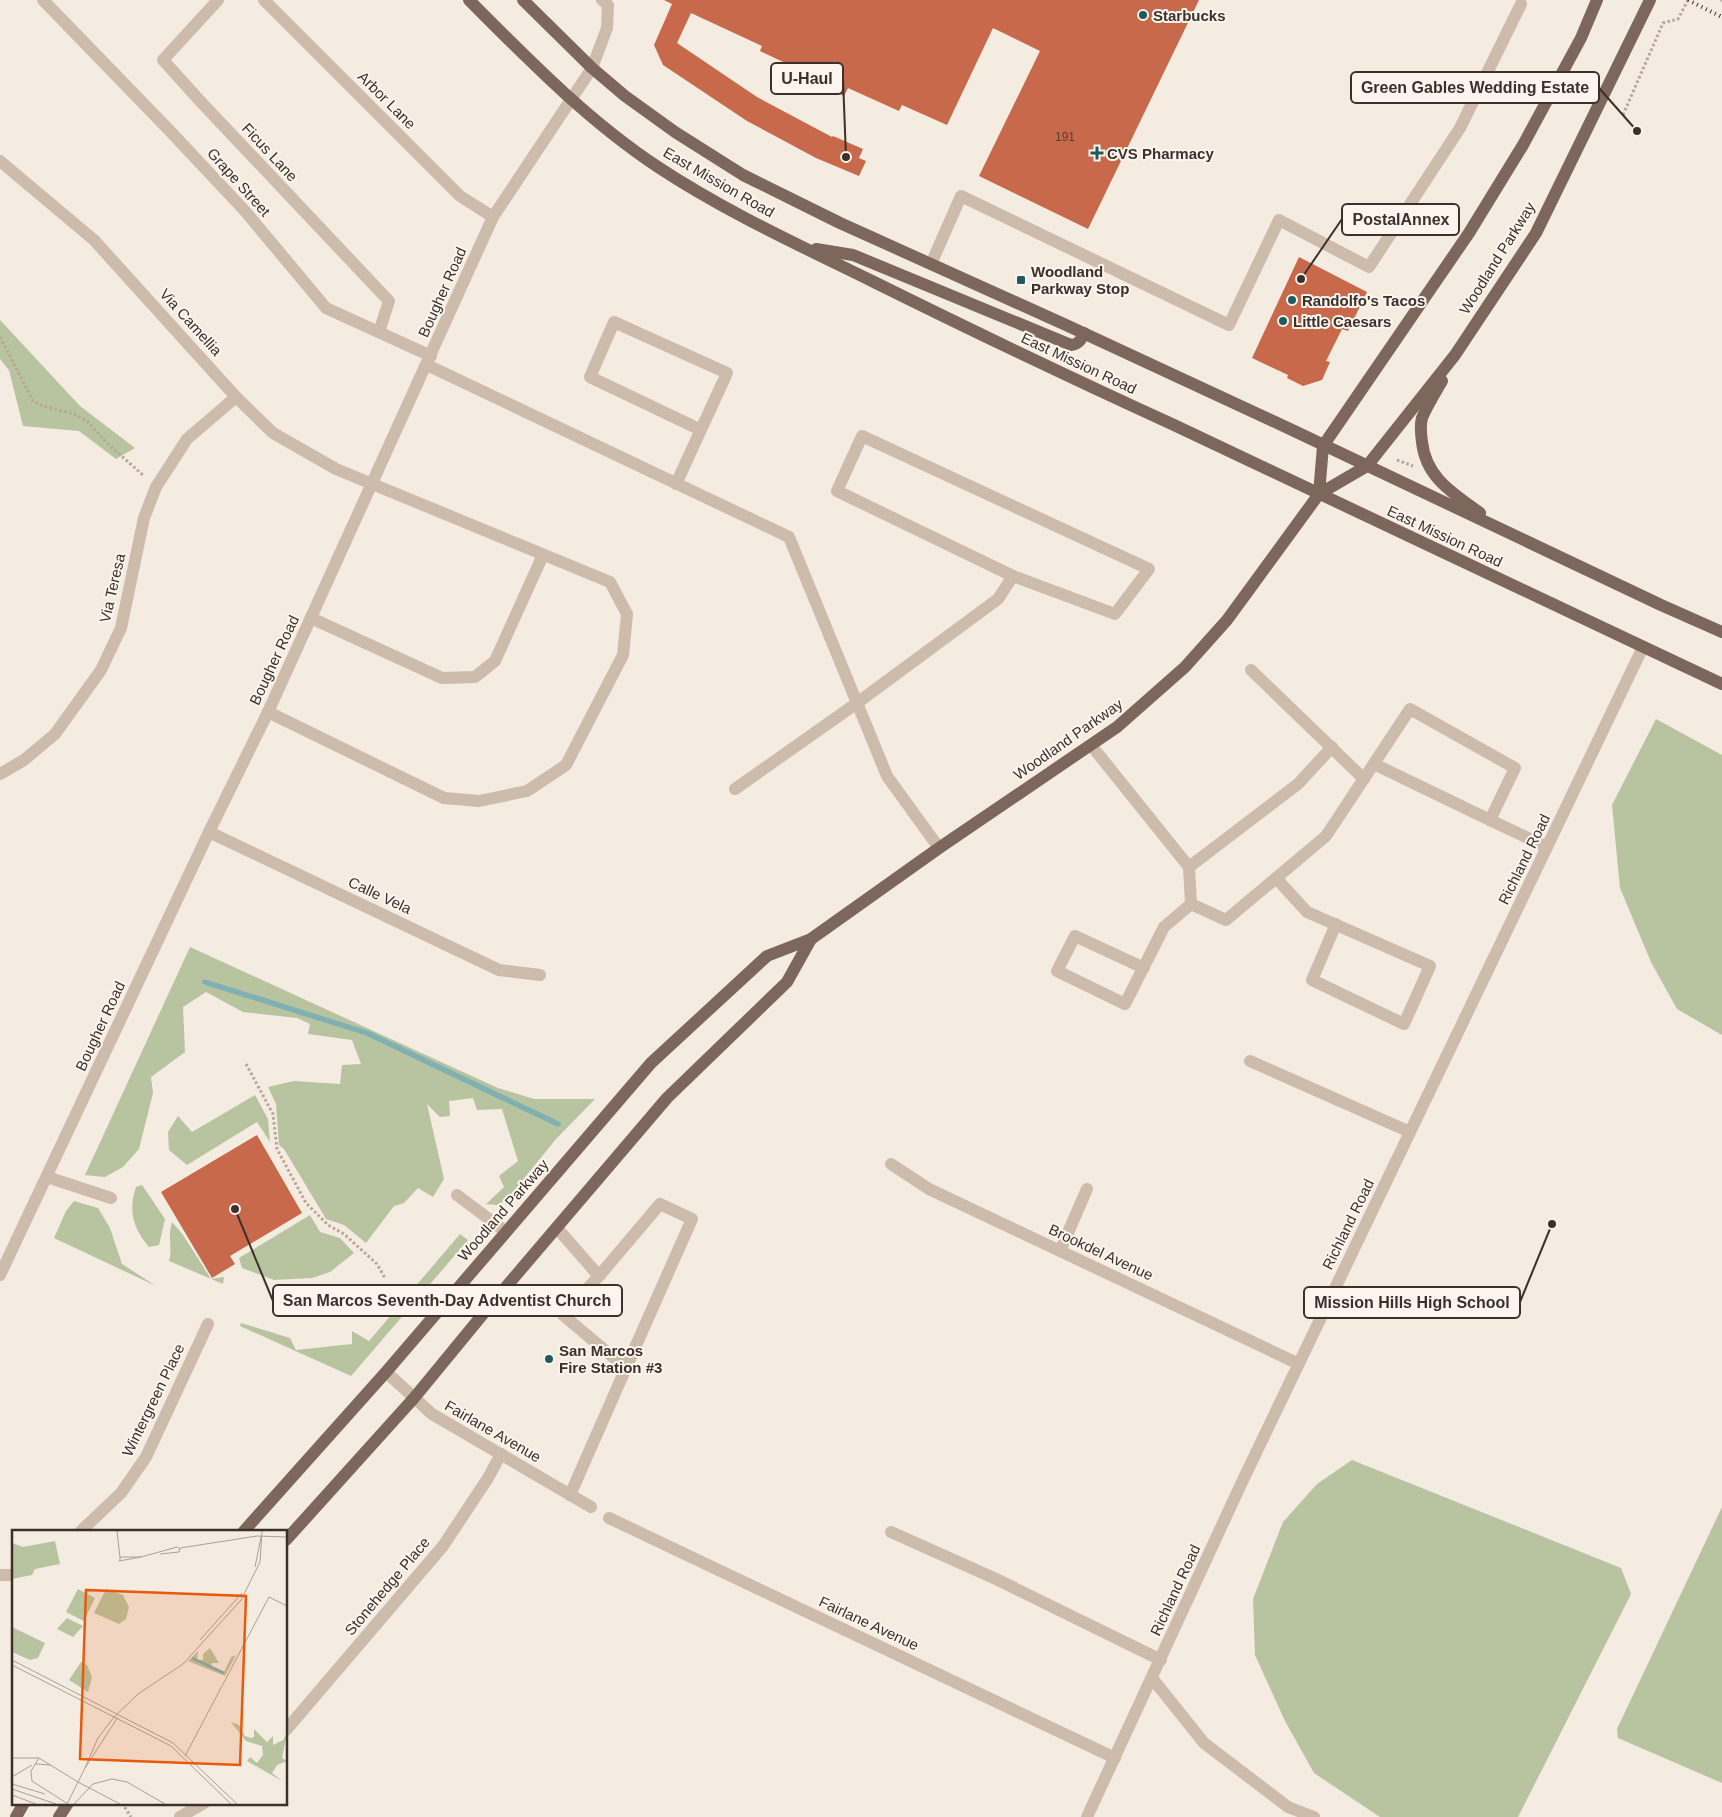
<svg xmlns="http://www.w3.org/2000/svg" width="1722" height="1817" viewBox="0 0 1722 1817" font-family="Helvetica,sans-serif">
<rect width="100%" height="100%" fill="#f4ebe1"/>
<!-- green -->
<g fill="#b8c4a0">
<polygon points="0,320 80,406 135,448 116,459 79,431 23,426 9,370 0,359"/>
<polygon points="1656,719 1722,755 1722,1035 1677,1009 1651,962 1620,888 1612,805"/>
<polygon points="190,947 498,1088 534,1099 595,1099 556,1139 509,1197 498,1205 486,1204 504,1187 499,1176 518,1161 502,1109 477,1110 473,1098 449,1101 450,1116 440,1117 427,1104 444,1179 433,1197 418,1188 404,1203 394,1206 366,1243 344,1225 326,1219 284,1149 279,1145 276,1104 268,1087 294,1081 340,1084 342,1065 361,1064 352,1040 308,1034 310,1024 297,1018 243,1012 206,992 183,1007 185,1052 151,1077 153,1093 139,1149 123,1167 105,1177 85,1175"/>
<polygon points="255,1095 268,1119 270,1142 257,1122 187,1165 169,1150 168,1132 178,1116 192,1132"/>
<path d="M 142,1185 L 165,1219 L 159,1245 L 149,1247 C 133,1228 128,1211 136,1187 Z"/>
<polygon points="74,1201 98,1208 110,1228 122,1264 156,1286 54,1238 66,1211"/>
<polygon points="310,1215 320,1232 340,1238 354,1253 330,1272 312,1278 274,1280 242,1268 239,1258"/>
<path d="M 172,1222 L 183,1235 L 211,1279 L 224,1277 L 223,1284 L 169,1261 C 173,1247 167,1238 172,1222 Z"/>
<polygon points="460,1234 468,1240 351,1376 240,1326 241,1323 290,1338 296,1350 352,1344 352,1331 369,1341"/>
<polygon points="1352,1460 1621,1568 1631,1594 1518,1817 1380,1817 1314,1773 1285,1721 1255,1655 1253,1599 1283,1522 1317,1484"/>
<polygon points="1722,1507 1722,1783 1618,1738 1617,1729"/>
</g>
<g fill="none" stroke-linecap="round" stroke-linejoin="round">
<!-- stream -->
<polyline stroke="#7fb0b2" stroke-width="5.5" points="205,982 367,1033 558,1124"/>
</g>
<!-- building -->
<g fill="#c8694b">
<polygon points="664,0 1199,0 1088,229 979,176 1040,51 993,28 947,125 902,105 899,111 848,88 844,96 810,81 813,76 760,51 762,46 691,13 677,43 757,97 832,137 833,136 863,149 859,158 866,161 859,176 816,158 747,121 663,65 654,45 672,4"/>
<polygon points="1299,257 1367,292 1348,331 1342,329 1326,361 1330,362 1322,380 1303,386 1287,378 1288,375 1252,358"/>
<polygon points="257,1135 302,1213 230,1256 235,1264 212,1278 161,1192"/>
</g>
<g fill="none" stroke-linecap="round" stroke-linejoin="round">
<!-- path -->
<g stroke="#b9a596" stroke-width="3" stroke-dasharray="2.5 2.5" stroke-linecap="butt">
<polyline points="1721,0 1722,1"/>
<polyline points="1623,115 1663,23 1678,19 1688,0"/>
<polyline points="0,337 33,401 43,406 74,414 87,421 108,444 144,476"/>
<polyline points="1397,460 1413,466"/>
<polyline points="246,1064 273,1114 277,1149 306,1203 328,1225 344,1234 377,1264 385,1278"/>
<polyline points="122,1803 131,1817"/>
</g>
<!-- minor -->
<g stroke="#cdbbac" stroke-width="12">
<polyline points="43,0 170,131 245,211 326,308 431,356"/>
<polyline points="218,0 163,60 201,102 389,301 379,332"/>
<polyline points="264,0 460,196 493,217"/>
<polyline points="0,161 94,240 236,397 273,433 336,469 610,582 627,614 623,655 566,765 527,791 479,801 444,798 268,712"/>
<polyline points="931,264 961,196 1229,325 1279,220 1369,267 1460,128 1521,4"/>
<polyline points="427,365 789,537 887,776 939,848"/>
<polyline points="676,484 727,373 614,322 590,377 701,430"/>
<polyline points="311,618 442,678 475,677 495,661 543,555"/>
<polyline points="1251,670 1364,779"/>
<polyline points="1091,745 1189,867 1191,904 1164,927 1125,1004 1057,971 1075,936 1144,968"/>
<polyline points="0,774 24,760 55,734 101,670 121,628 144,518 156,487 187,439 236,397"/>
<polyline points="735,789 857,703 998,599 1013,576 1115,614 1149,569 862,436 837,491 1013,576"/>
<polyline points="1490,820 1547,847"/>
<polyline points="209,832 499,970 540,975"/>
<polyline points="1189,867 1298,784 1332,747"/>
<polyline points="1276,878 1307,912 1430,966 1404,1024 1312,980 1336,924"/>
<polyline points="1191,904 1226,920 1326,836 1410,709 1515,768 1490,820 1374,764"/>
<polyline points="1250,1061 1410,1132"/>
<polyline points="891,1164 929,1189 1299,1364"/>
<polyline points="47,1177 111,1198"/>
<polyline points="457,1195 506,1232"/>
<polyline points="557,1228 599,1276 563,1315 626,1368 570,1495"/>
<polyline points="1060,1251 1087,1189"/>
<polyline points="0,1275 209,832 268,712 493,217 592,68 607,28 608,5 602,0"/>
<polyline points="599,1276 660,1204 692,1219 626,1368"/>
<polyline points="386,1372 432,1414 591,1507"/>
<polyline points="609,1518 1115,1758"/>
<polyline points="81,1531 121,1493 146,1457 208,1324"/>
<polyline points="891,1532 996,1579 1161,1660"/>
<polyline points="0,1575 14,1575"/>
<polyline points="1152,1678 1204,1743 1288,1807 1314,1817"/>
<polyline points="286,1730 443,1546 488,1478 501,1454"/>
<polyline points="180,1817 204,1803"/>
<polyline points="1087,1817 1242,1482 1643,647"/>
</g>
<!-- major -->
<g stroke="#7d675c" stroke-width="12">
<path d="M 469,0 C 528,59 587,120 658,167 C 726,212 801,246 874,282 C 973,331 1073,379 1174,425 C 1357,510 1539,599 1722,684"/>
<polyline points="523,0 592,68 625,96 675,132 743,175 840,223 1066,325 1290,429 1661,605 1722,632"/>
<path d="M 816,249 L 853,255 L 1071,345 C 1079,344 1081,340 1084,333"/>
<path d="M 1442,381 C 1435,393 1427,406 1422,418 C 1420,425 1421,435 1422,442 C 1426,478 1453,493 1480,513"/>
<polyline points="1319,494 1323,446 1469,233 1523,145 1581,38 1597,0"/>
<polyline points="244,1531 386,1372 651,1063 767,956 811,939 939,848 1117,727 1185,667 1227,620 1319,494 1367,466 1455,355 1536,233 1650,0"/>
<polyline points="286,1540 414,1398 488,1308 667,1098 787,982 811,939"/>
<polyline points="16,1817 24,1803"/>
<polyline points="59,1817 68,1803"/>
</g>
<!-- rail -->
<polyline stroke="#3b302b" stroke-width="4" stroke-dasharray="1 4" stroke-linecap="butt" points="1688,0 1722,17"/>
</g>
<!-- markers -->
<g fill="#1f5a5e" stroke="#fbf5ee" stroke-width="2">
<circle cx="1143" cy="15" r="5"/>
<path d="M1094.5 145.5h5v5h5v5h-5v5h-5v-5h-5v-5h5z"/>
<rect x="1016" y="275" width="10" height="10" rx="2.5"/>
<circle cx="1292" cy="300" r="5"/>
<circle cx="1283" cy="321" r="5"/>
<circle cx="549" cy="1359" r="5"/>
</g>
<g text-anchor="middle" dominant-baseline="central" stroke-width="4" stroke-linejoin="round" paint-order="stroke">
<!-- number labels -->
<g font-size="12" fill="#5e3e33">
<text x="1065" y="137">191</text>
</g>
<!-- poi labels -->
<g font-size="15" font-weight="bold" fill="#3b302b" stroke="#fbf5ee" text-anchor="start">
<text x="1153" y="15">Starbucks</text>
<text x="1107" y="153">CVS Pharmacy</text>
<text x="1031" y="271">Woodland<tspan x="1031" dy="17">Parkway Stop</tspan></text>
<text x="1302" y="300">Randolfo's Tacos</text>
<text x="1293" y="321">Little Caesars</text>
<text x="559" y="1350">San Marcos<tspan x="559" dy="17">Fire Station #3</tspan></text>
</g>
<!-- street labels -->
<g font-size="15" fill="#3b302b" stroke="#fbf5ee">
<text transform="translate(387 100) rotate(45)">Arbor Lane</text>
<text transform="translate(270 152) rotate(47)">Ficus Lane</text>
<text transform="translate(239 182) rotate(48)">Grape Street</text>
<text transform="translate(719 182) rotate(30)">East Mission Road</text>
<text transform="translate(1497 258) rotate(-58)">Woodland Parkway</text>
<text transform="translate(442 292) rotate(-66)">Bougher Road</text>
<text transform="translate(191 322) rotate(48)">Via Camellia</text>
<text transform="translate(1079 363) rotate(25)">East Mission Road</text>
<text transform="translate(1445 536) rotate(25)">East Mission Road</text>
<text transform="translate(112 588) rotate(-77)">Via Teresa</text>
<text transform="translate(274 660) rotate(-65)">Bougher Road</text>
<text transform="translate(1068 739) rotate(-35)">Woodland Parkway</text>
<text transform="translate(1524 859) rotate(-64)">Richland Road</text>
<text transform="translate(380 895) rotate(25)">Calle Vela</text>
<text transform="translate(100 1026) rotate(-65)">Bougher Road</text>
<text transform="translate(503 1210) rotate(-49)">Woodland Parkway</text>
<text transform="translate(1348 1224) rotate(-64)">Richland Road</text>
<text transform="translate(1101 1252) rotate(25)">Brookdel Avenue</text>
<text transform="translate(153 1400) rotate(-64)">Wintergreen Place</text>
<text transform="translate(493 1431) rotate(30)">Fairlane Avenue</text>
<text transform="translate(387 1586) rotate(-50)">Stonehedge Place</text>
<text transform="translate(1175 1590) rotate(-65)">Richland Road</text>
<text transform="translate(869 1623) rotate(25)">Fairlane Avenue</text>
</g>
</g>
<!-- overview -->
<g transform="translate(12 1530)">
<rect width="275" height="275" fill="#f4ebe1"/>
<path d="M 43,11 L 48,34 L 23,39 L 20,45 L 0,49 L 0,13 L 11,17 ZM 66,59 L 83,68 L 72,91 L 54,82 ZM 94,59 L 111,65 L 117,77 L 114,89 L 107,94 L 82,83 ZM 55,88 L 71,96 L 61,107 L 45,99 ZM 0,97 L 33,113 L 26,128 L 18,130 L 0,122 ZM 198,118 L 207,133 L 200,133 L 199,137 L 212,142 L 219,127 L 224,125 L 213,146 L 176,131 L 186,121 L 185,130 L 191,130 L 191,124 ZM 69,132 L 75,135 L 80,147 L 76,162 L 57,150 ZM 219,192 L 227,195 L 233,206 L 239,208 L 242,207 L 242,199 L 255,212 L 261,206 L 261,215 L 271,210 L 275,203 L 270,228 L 275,231 L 265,235 L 260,243 L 270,251 L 235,231 L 238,227 L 245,233 L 251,225 L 250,216 L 234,211 Z" fill="#b8c4a0"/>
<path fill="none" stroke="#7fb0b2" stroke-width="2.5" d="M 180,128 L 212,143"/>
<path fill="none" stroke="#aaa098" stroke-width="1" d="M 105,1 L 108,28M 168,18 L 245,6 L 275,7M 129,27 L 107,31 L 109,27 L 129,27 L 165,17 L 168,19 L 167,22 L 148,24M 243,37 L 249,7M 188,110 L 230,63M 0,130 L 161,213 L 225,274M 0,135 L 159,216 L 219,274M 173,226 L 257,67 L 275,76M 0,228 L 27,228 L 66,252M 27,228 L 19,241 L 20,251 L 56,274M 24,234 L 39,235M 73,238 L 86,208 L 102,187 L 126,164 L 171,134 L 229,70 L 248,32 L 250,1M 0,247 L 20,235M 66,252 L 108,274M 0,254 L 33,264M 0,259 L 44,274M 0,265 L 24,274M 55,274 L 73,238 L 106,187M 62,274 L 81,254 L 100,249 L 115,252 L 153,274"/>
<path fill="#e8590c" fill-opacity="0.15" stroke="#e8590c" stroke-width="2.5" d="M 74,60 L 234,66 L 228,235 L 68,229 Z"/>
<rect width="275" height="275" fill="none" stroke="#3b302b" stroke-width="2.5"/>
</g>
<!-- callouts -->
<path fill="none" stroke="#3b302b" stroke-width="2" d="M846 157L843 79M1637 131L1599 88M1301 279L1342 219M235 1209L273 1301M1552 1224L1520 1302"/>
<g fill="#3b302b" stroke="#fbf5ee" stroke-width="2">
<circle cx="846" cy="157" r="5"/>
<circle cx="1637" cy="131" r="5"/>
<circle cx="1301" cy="279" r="5"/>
<circle cx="235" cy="1209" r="5"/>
<circle cx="1552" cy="1224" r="5"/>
</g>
<g fill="#fbf5ee" stroke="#3b302b" stroke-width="2">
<rect x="771" y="63" width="72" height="31" rx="5"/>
<rect x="1351" y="72" width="248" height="31" rx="5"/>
<rect x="1342" y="204" width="117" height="31" rx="5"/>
<rect x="273" y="1285" width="349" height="31" rx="5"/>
<rect x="1304" y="1287" width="216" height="31" rx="5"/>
</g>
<g font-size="16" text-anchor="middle" font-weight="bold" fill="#3b302b">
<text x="807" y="84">U-Haul</text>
<text x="1475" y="93">Green Gables Wedding Estate</text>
<text x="1401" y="225">PostalAnnex</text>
<text x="447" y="1306">San Marcos Seventh-Day Adventist Church</text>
<text x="1412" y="1308">Mission Hills High School</text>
</g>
</svg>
